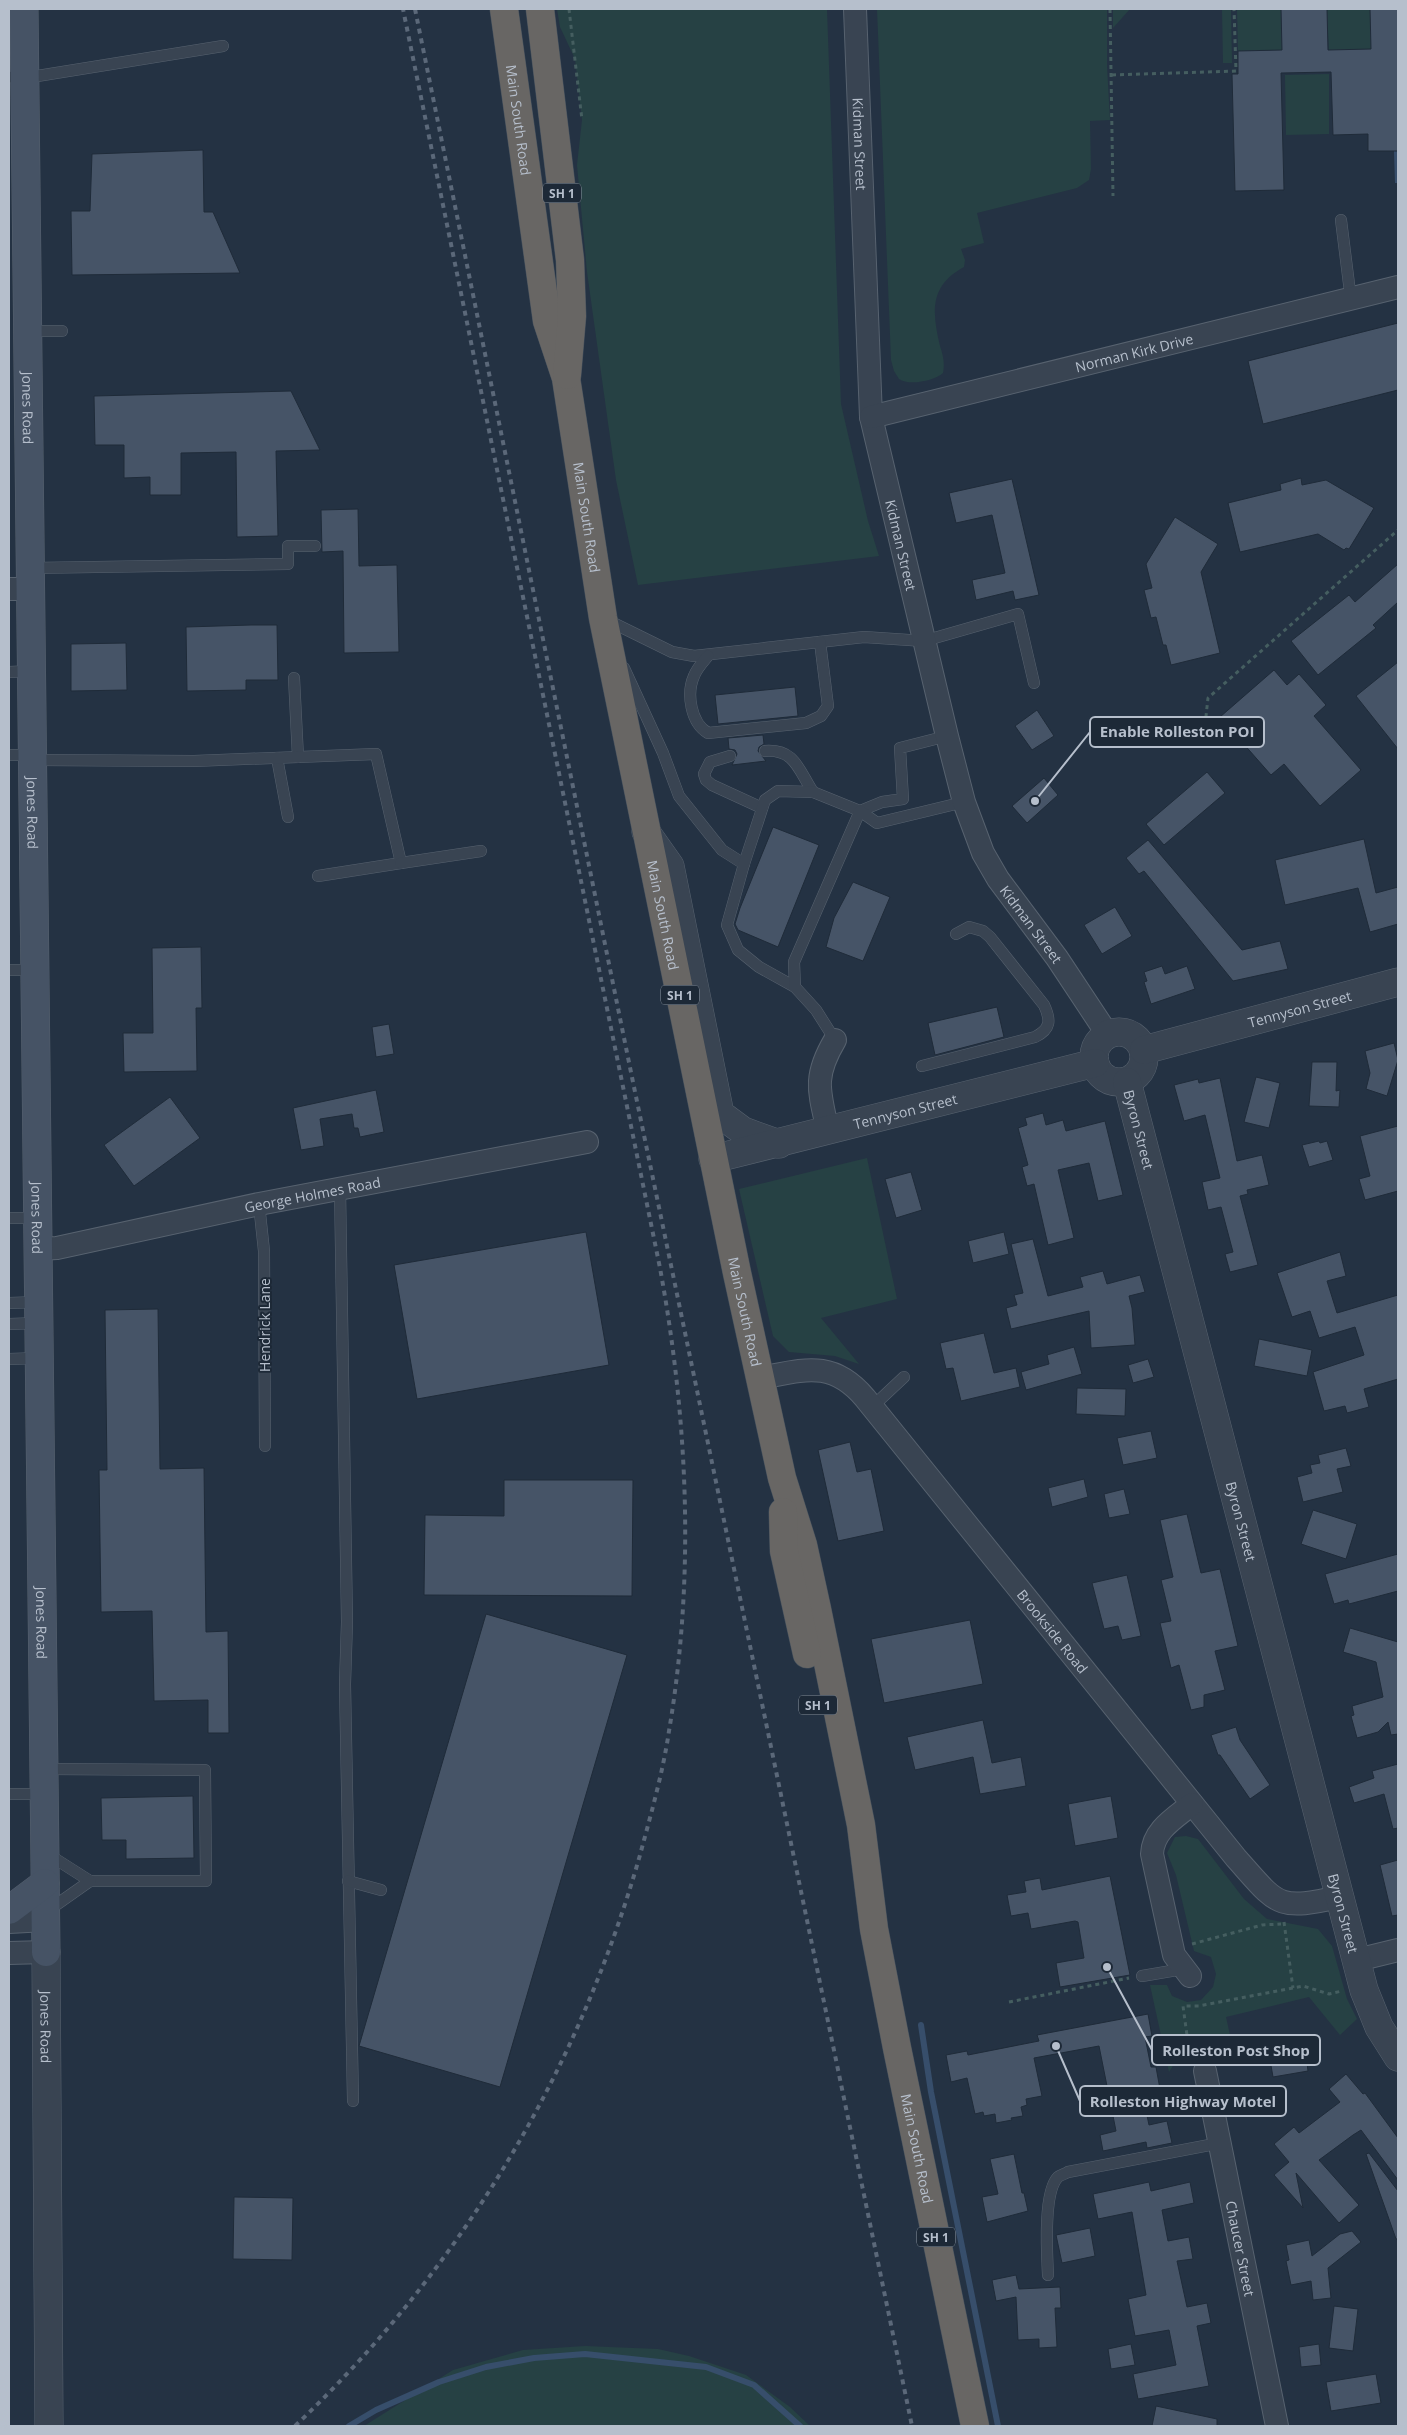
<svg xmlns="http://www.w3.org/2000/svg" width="1407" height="2435" viewBox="0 0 1407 2435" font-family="'Open Sans',sans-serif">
<rect width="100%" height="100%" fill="#243243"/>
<!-- green -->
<g fill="#264144">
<polygon points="557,9 827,9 841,404 868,521 879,556 638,585 616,480 587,272 577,165 582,120 575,59 560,27"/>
<path d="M 877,9 L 1107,9 L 1107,66 L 1110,120 L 1090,121 L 1091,169 L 1089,180 L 1077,188 L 977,213 L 984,243 L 961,249 L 965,260 L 964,267 C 929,286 932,312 940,346 C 943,355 945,363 943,373 C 934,381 909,386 899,379 L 894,371 L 891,360 Z"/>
<polygon points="1113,9 1130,9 1113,28"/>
<polygon points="1222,9 1231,9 1232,63 1223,63"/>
<polygon points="1237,9 1281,9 1282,50 1238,51"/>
<polygon points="1327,9 1370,9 1371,42 1378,49 1329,57"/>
<polygon points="1329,74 1329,134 1286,135 1285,75"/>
<polygon points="867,1158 897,1299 821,1318 859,1364 835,1356 789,1352 773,1336 739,1189"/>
<polygon points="1186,1836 1198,1839 1244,1899 1267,1919 1318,1929 1332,1946 1347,1999 1357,2019 1340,2035 1309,1997 1226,2017 1234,2053 1225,2055 1215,2049 1198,2045 1179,2056 1169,2072 1150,1985 1167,1985 1172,1996 1187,2002 1201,2000 1213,1987 1216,1974 1211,1957 1194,1951 1176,1875 1167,1853 1175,1837"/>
<polygon points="585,2346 658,2349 689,2356 746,2375 790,2407 810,2426 364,2426 453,2370 523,2350"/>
</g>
<!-- water -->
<polygon fill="#374e6b" points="1393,120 1398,142 1398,183 1395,183"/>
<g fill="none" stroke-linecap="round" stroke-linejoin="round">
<!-- stream -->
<g stroke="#374e6b" stroke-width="6">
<polyline points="921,2025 931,2092 998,2426"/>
<polyline points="349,2426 376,2410 439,2382 486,2367 534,2358 585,2354 706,2367 754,2385 800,2426"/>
</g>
</g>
<!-- building -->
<g fill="#465467" stroke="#1f2b39">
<polygon points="1281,9 1327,9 1328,50 1371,49 1370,9 1398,9 1398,151 1368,151 1368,134 1333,135 1331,72 1281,73 1284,190 1235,191 1232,74 1238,74 1238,51 1282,50"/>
<polygon points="203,150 204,212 213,212 240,273 72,275 71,211 90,211 92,154"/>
<polygon points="1398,323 1398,390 1263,424 1248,361"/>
<polygon points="291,391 320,450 276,451 278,536 237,537 236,452 181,453 181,495 150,495 150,477 124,478 124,445 95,445 94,396"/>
<polygon points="1301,478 1302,485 1326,480 1374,508 1349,549 1346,548 1344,550 1318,534 1240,552 1228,503 1281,490 1280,484"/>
<polygon points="1012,479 1039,595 1015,600 1013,591 976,600 972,580 1005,573 992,515 956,523 949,493"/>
<polygon points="358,509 359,566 397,565 399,652 344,653 343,551 322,552 321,510"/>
<polygon points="1175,517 1218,544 1201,572 1220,653 1171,665 1166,645 1163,645 1156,617 1151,618 1144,590 1152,588 1146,564"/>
<polygon points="1398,564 1398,602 1373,625 1376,628 1318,675 1291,641 1349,595 1355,602"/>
<polygon points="251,625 277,625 278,680 246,680 246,690 187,691 186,627"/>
<polygon points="126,643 127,690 71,691 71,644"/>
<polygon points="1398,662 1398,749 1356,696"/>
<polygon points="1274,670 1287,685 1299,674 1326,705 1314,716 1361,770 1320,806 1284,764 1271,775 1220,717"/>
<polygon points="795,687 798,716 718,724 715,695"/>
<polygon points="1037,710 1054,736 1032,750 1015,726"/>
<polygon points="763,735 764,744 759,747 758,751 766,761 732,765 737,754 735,750 729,749 728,738"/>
<polygon points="1207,772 1225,793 1164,845 1146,824"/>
<polygon points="1044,778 1058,795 1027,823 1012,806"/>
<polygon points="773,827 819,845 778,947 738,930 735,924 740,908"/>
<polygon points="1364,839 1376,893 1398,887 1398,924 1370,932 1358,888 1285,905 1275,860"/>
<polygon points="1148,840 1242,950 1280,941 1288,969 1233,981 1144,871 1139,874 1126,858"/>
<polygon points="853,882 890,897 863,961 826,947 834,918"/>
<polygon points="1115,907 1132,936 1102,954 1084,925"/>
<polygon points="201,947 202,1008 196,1008 197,1071 124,1072 123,1033 153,1033 152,948"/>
<polygon points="1162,966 1165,974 1187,966 1195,989 1151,1004 1144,982 1147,981 1144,972"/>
<polygon points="997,1007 1004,1037 935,1055 928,1023"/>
<polygon points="389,1024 394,1054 376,1057 372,1027"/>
<polygon points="1394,1043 1398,1060 1387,1096 1366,1089 1370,1073 1365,1051"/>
<polygon points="1312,1062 1337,1062 1336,1091 1340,1090 1339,1107 1309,1106"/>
<polygon points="1256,1077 1280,1083 1269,1128 1244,1122"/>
<polygon points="1220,1078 1237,1161 1262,1155 1269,1185 1247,1190 1248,1194 1240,1196 1258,1265 1230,1272 1225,1254 1233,1252 1221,1207 1208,1210 1202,1182 1220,1178 1205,1115 1184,1121 1174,1085 1198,1079 1199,1083"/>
<polygon points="376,1090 384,1132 360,1137 358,1128 354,1128 352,1114 320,1119 324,1146 301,1150 293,1108"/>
<polygon points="170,1097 200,1138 134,1186 104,1145"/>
<polygon points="1043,1113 1046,1125 1063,1120 1066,1131 1105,1121 1123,1195 1098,1201 1089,1163 1058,1170 1074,1238 1048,1245 1034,1184 1027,1186 1022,1167 1028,1165 1018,1128 1027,1125 1025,1118"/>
<polygon points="1398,1126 1398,1191 1365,1200 1359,1179 1370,1176 1360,1136"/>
<polygon points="1319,1141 1320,1143 1327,1141 1333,1160 1309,1167 1302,1145"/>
<polygon points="911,1172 922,1210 896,1218 885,1179"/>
<polygon points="586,1232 609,1365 417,1399 394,1265"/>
<polygon points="1004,1232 1009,1254 973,1263 968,1241"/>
<polygon points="1033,1239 1048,1296 1083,1287 1080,1277 1103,1271 1107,1284 1140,1275 1145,1292 1129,1296 1132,1308 1135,1345 1091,1348 1089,1311 1011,1329 1006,1308 1017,1305 1014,1295 1023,1293 1011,1244"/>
<polygon points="1340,1252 1346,1276 1327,1281 1337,1313 1398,1295 1398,1379 1364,1389 1369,1407 1347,1413 1345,1406 1324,1411 1313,1372 1364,1355 1355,1327 1319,1338 1310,1311 1292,1317 1277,1273"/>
<polygon points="158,1309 160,1469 204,1468 206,1632 228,1631 229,1733 208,1733 208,1700 154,1701 152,1611 101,1612 99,1470 107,1470 105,1310"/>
<polygon points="984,1333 994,1373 1016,1368 1020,1387 961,1401 953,1368 946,1369 940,1343"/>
<polygon points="1259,1339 1312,1350 1307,1376 1254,1366"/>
<polygon points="1074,1347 1082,1374 1026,1390 1021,1372 1049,1364 1047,1355"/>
<polygon points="1148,1359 1154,1377 1133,1383 1128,1365"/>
<polygon points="1077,1388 1126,1389 1125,1416 1076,1414"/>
<polygon points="1151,1431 1157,1458 1123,1465 1117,1438"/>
<polygon points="850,1442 857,1472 871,1469 884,1531 838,1541 818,1450"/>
<polygon points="1346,1448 1351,1466 1337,1469 1343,1492 1303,1502 1297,1477 1312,1473 1310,1465 1320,1463 1318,1455"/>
<polygon points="1084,1479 1088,1497 1052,1507 1048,1488"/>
<polygon points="504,1480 633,1480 632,1596 424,1595 425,1515 504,1516"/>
<polygon points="1124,1489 1130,1514 1109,1518 1104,1494"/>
<polygon points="1313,1510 1357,1524 1346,1559 1301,1544"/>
<polygon points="1187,1514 1201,1573 1220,1569 1238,1646 1215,1651 1225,1690 1204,1695 1204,1707 1191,1710 1179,1665 1171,1668 1160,1623 1171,1621 1161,1580 1173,1577 1160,1520"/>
<polygon points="1398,1554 1398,1591 1349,1604 1348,1600 1334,1604 1325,1574"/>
<polygon points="1127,1575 1141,1636 1122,1640 1118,1626 1104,1629 1092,1583"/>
<polygon points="486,1614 627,1655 500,2087 359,2046"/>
<polygon points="970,1620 983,1684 884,1703 871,1639"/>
<polygon points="1350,1628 1398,1642 1398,1734 1391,1735 1388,1722 1378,1732 1357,1738 1351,1716 1354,1715 1352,1706 1383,1697 1376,1662 1343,1652"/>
<polygon points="983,1720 992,1763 1021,1757 1026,1786 980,1794 973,1757 915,1770 907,1737"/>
<polygon points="1236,1727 1240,1740 1270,1785 1250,1799 1220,1755 1218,1755 1211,1735"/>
<polygon points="1398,1764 1398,1828 1393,1829 1384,1794 1354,1803 1349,1787 1374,1778 1372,1771"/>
<polygon points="193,1796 194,1858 126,1859 126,1840 102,1840 101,1798"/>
<polygon points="1111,1796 1118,1838 1075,1846 1068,1804"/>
<polygon points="1398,1860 1398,1915 1392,1916 1380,1865"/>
<polygon points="1110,1876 1130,1975 1060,1987 1056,1963 1084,1958 1078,1922 1075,1921 1031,1929 1028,1913 1011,1916 1007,1895 1026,1892 1024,1881 1040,1878 1042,1890"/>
<polygon points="1148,2014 1152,2036 1145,2037 1151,2067 1156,2067 1160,2089 1142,2092 1149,2125 1167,2121 1172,2143 1147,2148 1146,2142 1103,2151 1100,2135 1116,2131 1099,2046 1034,2058 1042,2096 1026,2099 1027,2105 1021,2107 1023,2116 1011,2118 1012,2120 996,2123 995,2114 984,2116 983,2112 975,2114 967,2078 951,2082 946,2055 967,2051 968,2055 1039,2041 1037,2035"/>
<polygon points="1305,2048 1308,2071 1273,2077 1269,2054"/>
<polygon points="1346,2074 1363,2094 1365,2093 1398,2138 1398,2180 1361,2130 1353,2135 1319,2160 1359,2205 1339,2223 1296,2173 1303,2208 1274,2175 1289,2162 1274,2144 1294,2127 1299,2133 1340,2102 1329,2089"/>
<polygon points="1369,2153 1398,2191 1398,2239 1396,2239 1366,2154"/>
<polygon points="1014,2154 1022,2193 1024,2193 1028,2211 987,2222 982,2197 998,2194 990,2159"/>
<polygon points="1149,2182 1151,2191 1190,2182 1194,2203 1162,2210 1168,2241 1189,2237 1193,2259 1177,2261 1187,2307 1207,2303 1211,2323 1197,2326 1209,2386 1138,2399 1133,2374 1176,2365 1169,2330 1135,2336 1128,2299 1146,2295 1132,2212 1098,2219 1093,2194"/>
<polygon points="234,2197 293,2198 292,2260 233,2259"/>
<polygon points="1090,2228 1095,2256 1062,2263 1056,2235"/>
<polygon points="1352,2231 1361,2242 1328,2268 1331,2298 1313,2300 1311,2281 1291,2285 1286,2261 1289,2260 1286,2245 1309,2240 1312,2256 1340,2234"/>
<polygon points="1016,2275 1019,2289 1060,2287 1061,2308 1055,2308 1057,2347 1039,2348 1039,2339 1018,2340 1016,2297 996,2301 992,2280"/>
<polygon points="1334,2306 1358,2309 1353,2351 1329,2348"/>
<polygon points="1131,2344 1135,2365 1111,2369 1108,2349"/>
<polygon points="1319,2344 1321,2365 1301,2367 1299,2347"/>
<polygon points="1376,2374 1381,2403 1331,2411 1326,2382"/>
<polygon points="1156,2406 1217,2419 1217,2426 1152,2426"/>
</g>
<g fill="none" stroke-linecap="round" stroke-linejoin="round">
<defs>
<g id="service">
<polyline points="9,77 25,78 223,46"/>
<polyline points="1341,220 1351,300"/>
<polyline points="28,331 62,331"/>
<polyline points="31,568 288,564 288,546 315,546"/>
<polyline points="607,620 672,652 694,656 864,637 924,641 1018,614 1034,683"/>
<path d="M 708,656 C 703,662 697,668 694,676 C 686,694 691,723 708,733 L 806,723 L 821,716 L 828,706 L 820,642"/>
<polyline points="624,668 663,753 679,796 722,850 744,864"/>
<polyline points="9,672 32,671"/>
<polyline points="294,678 298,757"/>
<path d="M 765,751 C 795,749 798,769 813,792"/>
<polyline points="9,755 32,755"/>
<polyline points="730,756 710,762 704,774 706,780 712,785 762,808"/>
<polyline points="277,758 288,817"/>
<polyline points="33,760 194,761 376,754 401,863 318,876"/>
<polyline points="401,863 481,851"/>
<polyline points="9,970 35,970"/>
<polyline points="795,987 759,967 738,950 727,925 744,864 765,800 778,791 813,792 860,811 882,802 903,799 900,748 947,736"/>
<polyline points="835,1040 816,1010 795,987 794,962 860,811 877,823 964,802"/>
<path d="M 922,1066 L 1035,1037 C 1051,1029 1051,1020 1044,1005 L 990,937 L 983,931 L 969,927 L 956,934"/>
<polyline points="340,1188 347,1622 345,1684 353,2101"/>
<polyline points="259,1204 264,1251 265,1446"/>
<polyline points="9,1218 38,1218"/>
<polyline points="9,1303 39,1302"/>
<polyline points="9,1324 39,1323"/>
<polyline points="9,1359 39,1358"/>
<polyline points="872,1407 904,1377"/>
<polyline points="44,1769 205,1770 206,1881 90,1881 46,1853"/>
<polyline points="9,1794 44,1794"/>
<polyline points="348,1881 381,1890"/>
<polyline points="46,1912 90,1881"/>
<polyline points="1142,1976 1183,1969"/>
<path d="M 1048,2275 C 1047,2254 1043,2192 1058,2177 C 1060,2175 1065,2174 1068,2172 L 1220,2143"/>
</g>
<g id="minor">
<path id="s1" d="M 855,9 L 871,417 L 947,736 L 964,802 L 983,853 L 998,879 L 1057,958 L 1108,1035"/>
<path id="s2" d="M 871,417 L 1398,287"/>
<polyline points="9,589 31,589"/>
<path d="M 828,1131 C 819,1091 813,1077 835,1040"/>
<path id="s3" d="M 38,1249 L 57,1248 L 259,1204 L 587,1142"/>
<path id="s4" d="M 760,1378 C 804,1370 832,1359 865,1398 L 1236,1858 C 1278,1905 1276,1911 1339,1897"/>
<polyline points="9,1922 46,1920"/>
<polyline points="9,1953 46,1952"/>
<polyline points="1357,1960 1398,1950"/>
<path d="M 1190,1976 L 1174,1955 L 1152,1854 C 1153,1830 1175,1818 1192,1804"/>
<path id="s5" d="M 1205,2071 L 1277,2426"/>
</g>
<g id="tertiary">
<polyline points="646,832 670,866 720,1114 743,1131 779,1144"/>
<circle cx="1119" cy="1057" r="25"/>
<path id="s6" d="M 1144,1050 L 1398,982"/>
<path id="s7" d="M 1127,1082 L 1364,1990 L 1379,2027 L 1398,2057"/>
<path id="s8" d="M 713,1159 L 1095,1063"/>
<path id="s9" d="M 46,1952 L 49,2426"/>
</g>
<g id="secondary">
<path id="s10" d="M 24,9 L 46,1952"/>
<polyline points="9,1910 45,1883"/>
</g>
<g id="trunk">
<path id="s11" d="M 504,9 L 547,321 L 566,378 L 603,618 L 737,1273 L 782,1478 L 803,1545 L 817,1609 L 861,1825 L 874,1929 L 897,2048 L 975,2426"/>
<polyline points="540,9 570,260 572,316 567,375"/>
<polyline points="783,1512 784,1551 807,1654"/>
</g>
</defs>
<!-- service casing -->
<use href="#service" stroke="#57626f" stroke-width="12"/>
<!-- minor casing -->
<use href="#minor" stroke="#57626f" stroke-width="24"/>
<!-- tertiary casing -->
<use href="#tertiary" stroke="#57626f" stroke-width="29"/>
<!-- secondary casing -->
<use href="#secondary" stroke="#57626f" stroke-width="29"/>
<!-- trunk casing -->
<use href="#trunk" stroke="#434f5c" stroke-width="29"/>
<!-- path -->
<g stroke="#455e60" stroke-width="3" stroke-dasharray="4 4" stroke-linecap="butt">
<polyline points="569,9 582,120"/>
<polyline points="1110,9 1113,196"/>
<polyline points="1112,75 1236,71 1234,9"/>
<polyline points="1205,725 1208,698 1398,530"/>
<polyline points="1284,1922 1293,1988"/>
<polyline points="1192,1944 1262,1925 1281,1924"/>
<polyline points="1009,2002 1129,1978"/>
<polyline points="1189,2050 1183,2006 1199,2006 1303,1986 1329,1994 1342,1991"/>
</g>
<!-- service -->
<use href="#service" stroke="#394452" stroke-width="11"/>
<!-- minor -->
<use href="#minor" stroke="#394452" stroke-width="22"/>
<!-- tertiary -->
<use href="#tertiary" stroke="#394452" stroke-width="28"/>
<!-- secondary -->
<use href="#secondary" stroke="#465365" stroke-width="28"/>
<!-- trunk -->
<use href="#trunk" stroke="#686664" stroke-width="28"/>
<!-- rail -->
<g stroke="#5b6879" stroke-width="4" stroke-dasharray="5 5" stroke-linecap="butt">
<polyline points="415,9 634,1087 912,2426"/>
<path d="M 295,2426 C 460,2270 578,2073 640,1855 C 651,1814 663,1772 669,1731 C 695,1577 688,1421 660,1268 L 403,9"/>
</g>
</g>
<g text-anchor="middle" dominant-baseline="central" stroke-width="4" stroke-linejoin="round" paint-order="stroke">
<!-- shield labels -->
<g fill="#1d2937" stroke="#88929f" stroke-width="1">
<rect x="543" y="183.5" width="38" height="19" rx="4"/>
<rect x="661" y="985.5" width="38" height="19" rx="4"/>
<rect x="799" y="1695.5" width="38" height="19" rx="4"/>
<rect x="917" y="2227.5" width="38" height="19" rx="4"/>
</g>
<g font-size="12" font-weight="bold" fill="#b6bfcc">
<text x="562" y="193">SH 1</text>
<text x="680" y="995">SH 1</text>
<text x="818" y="1705">SH 1</text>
<text x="936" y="2237">SH 1</text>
</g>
<!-- street labels -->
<g font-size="14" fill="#b6bfcc" stroke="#1d2937">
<text stroke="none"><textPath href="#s11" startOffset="112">Main South Road</textPath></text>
<text stroke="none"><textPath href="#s1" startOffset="135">Kidman Street</textPath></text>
<text stroke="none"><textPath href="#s2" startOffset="271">Norman Kirk Drive</textPath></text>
<text stroke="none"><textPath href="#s10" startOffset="399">Jones Road</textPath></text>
<text stroke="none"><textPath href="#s11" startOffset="516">Main South Road</textPath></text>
<text stroke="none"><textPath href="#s1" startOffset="540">Kidman Street</textPath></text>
<text stroke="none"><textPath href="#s10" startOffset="804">Jones Road</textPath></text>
<text stroke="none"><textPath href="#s11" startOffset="921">Main South Road</textPath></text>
<text stroke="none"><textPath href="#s1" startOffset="945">Kidman Street</textPath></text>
<text stroke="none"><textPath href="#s6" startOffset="161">Tennyson Street</textPath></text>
<text stroke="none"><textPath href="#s8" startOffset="198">Tennyson Street</textPath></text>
<text stroke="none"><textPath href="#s7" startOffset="49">Byron Street</textPath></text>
<text stroke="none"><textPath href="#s3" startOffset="280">George Holmes Road</textPath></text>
<text stroke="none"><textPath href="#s10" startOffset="1209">Jones Road</textPath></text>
<text stroke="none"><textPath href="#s11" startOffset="1326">Main South Road</textPath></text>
<text transform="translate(264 1325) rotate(-90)">Hendrick Lane</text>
<text stroke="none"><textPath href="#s7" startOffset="454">Byron Street</textPath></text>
<text stroke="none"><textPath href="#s10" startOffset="1614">Jones Road</textPath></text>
<text stroke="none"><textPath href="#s4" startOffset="414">Brookside Road</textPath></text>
<text stroke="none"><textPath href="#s7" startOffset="859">Byron Street</textPath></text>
<text stroke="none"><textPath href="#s9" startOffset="75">Jones Road</textPath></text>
<text stroke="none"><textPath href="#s11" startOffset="2181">Main South Road</textPath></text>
<text stroke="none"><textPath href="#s5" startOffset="181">Chaucer Street</textPath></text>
</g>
</g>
<!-- callouts -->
<path fill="none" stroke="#b6bfcc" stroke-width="2" d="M1035 801L1090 732M1107 1967L1152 2050M1056 2046L1080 2101"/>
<g fill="#b6bfcc" stroke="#1d2937" stroke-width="2">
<circle cx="1035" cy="801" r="5"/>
<circle cx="1107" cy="1967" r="5"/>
<circle cx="1056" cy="2046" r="5"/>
</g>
<g fill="#1d2937" stroke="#b6bfcc" stroke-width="2">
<rect x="1090" y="717" width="174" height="30" rx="5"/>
<rect x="1152" y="2035" width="168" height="30" rx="5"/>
<rect x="1080" y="2086" width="206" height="30" rx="5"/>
</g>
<g font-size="15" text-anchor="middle" font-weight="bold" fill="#b6bfcc">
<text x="1177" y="737">Enable Rolleston POI</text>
<text x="1236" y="2056">Rolleston Post Shop</text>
<text x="1183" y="2107">Rolleston Highway Motel</text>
</g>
<!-- border -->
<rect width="1407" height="2435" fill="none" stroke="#b6bfcc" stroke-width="20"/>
</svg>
